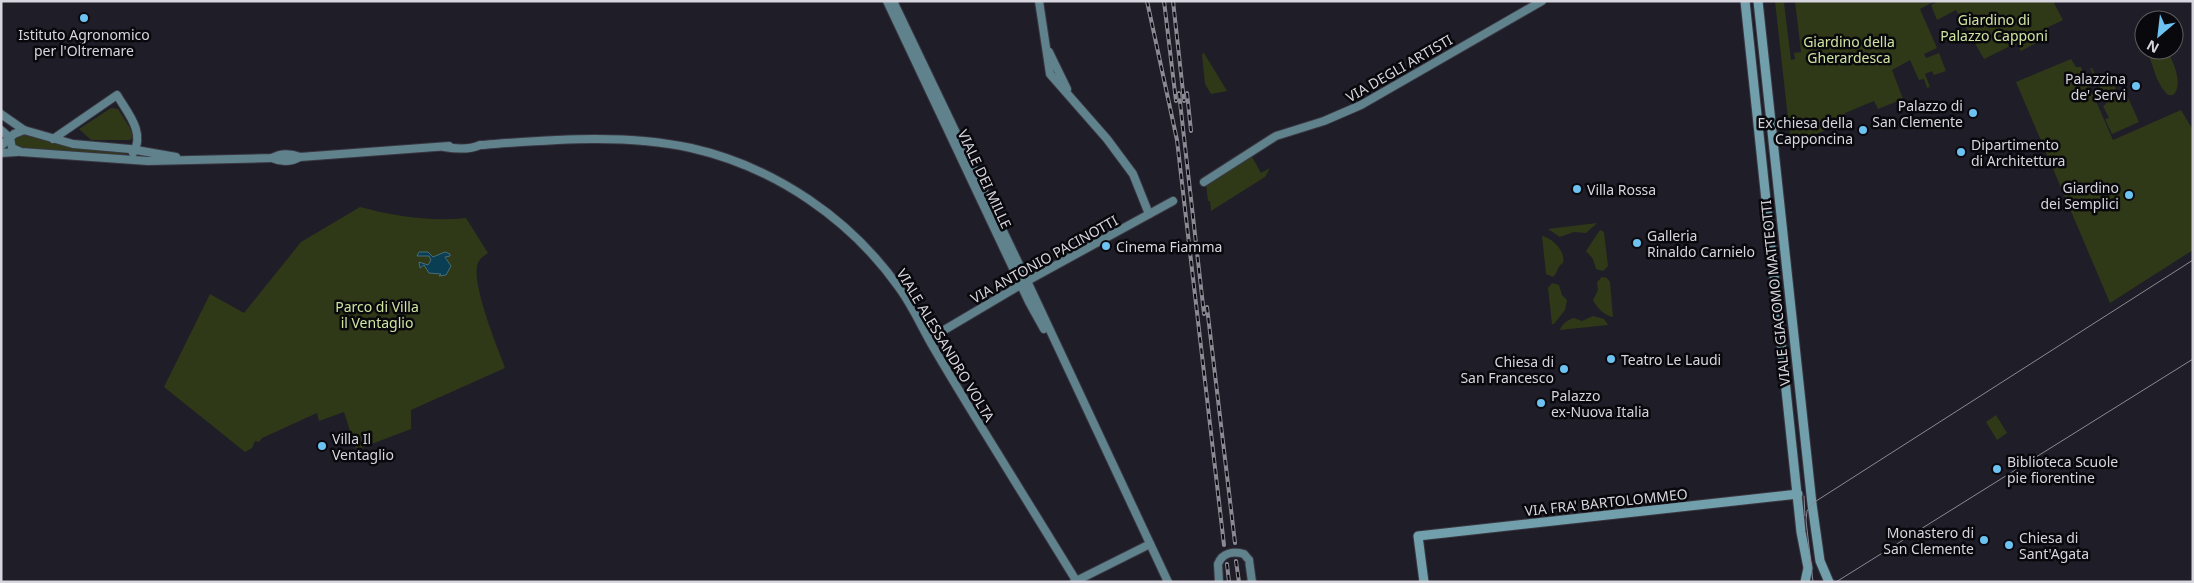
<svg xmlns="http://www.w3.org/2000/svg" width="2194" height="583" viewBox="0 0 2194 583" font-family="'Noto Sans',sans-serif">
<rect width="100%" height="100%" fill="#1f1d28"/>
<!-- green -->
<g fill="#2f3918" fill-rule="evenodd">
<path d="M 1775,1 L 1935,1 L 1920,9 L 1937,48 L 1924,54 L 1926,58 L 1939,53 L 1946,71 L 1934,75 L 1932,71 L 1925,74 L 1930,87 L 1927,88 L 1924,79 L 1919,80 L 1910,60 L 1892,70 L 1903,99 L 1878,109 L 1874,101 L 1845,113 L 1847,120 L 1791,146 ZM 1795,1 L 1801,52 L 1794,53 L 1795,59 L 1791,60 L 1784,3 Z"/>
<polygon points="1938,1 2053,1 2063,20 2034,34 2038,42 2021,51 2016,43 1984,59 1956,10 1937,20 1931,5"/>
<path d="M 2147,50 L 2167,50 C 2173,61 2184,85 2173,95 L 2168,95 L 2162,88 L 2157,79 Z"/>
<polygon points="1204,53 1227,91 1211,94 1205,84 1202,54"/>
<polygon points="2071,59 2076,67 2081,67 2113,140 2181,110 2193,130 2193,250 2110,303 2016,82"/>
<polygon points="2090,68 2092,68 2098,80 2110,75 2119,96 2126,93 2139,122 2112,134 2105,119 2109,118 2103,106 2106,104"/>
<polygon points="111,108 118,109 130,128 133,136 130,140 91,140 79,129"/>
<path d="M 29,134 L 65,146 L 124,152 L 126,155 L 16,148 L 13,141 C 16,135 23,134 29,134 Z"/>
<polygon points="1252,157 1261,173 1270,168 1265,177 1211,211 1210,201 1208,201 1206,184"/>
<path d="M 360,207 C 394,216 431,222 466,218 L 488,253 C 485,255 481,258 479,261 C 468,278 498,348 505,368 L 411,410 L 411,429 L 356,450 L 344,412 L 319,421 L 317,413 L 262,438 L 259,442 L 255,441 L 252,448 L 245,452 L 164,387 L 210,294 L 244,313 L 301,242 Z"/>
<polygon points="1597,223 1586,233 1574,232 1560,237 1548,229"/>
<polygon points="1600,230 1604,232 1608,266 1603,271 1596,269 1593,259 1586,251"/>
<path d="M 1542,236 C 1553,238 1566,252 1563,263 C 1557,266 1558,273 1553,277 L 1546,274 Z"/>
<path d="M 1602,277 L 1607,278 L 1610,282 L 1613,317 C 1605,316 1597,308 1593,300 L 1598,290 L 1597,282 Z"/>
<polygon points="1552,283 1559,285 1562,295 1567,300 1565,310 1554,324 1552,324 1548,288"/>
<path d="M 1593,316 L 1604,319 L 1608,325 L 1560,330 C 1562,324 1567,320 1574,318 L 1582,321 Z"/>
<polygon points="1996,415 2007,433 1997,440 1986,422"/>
</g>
<!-- water -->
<polygon fill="#0a3e52" stroke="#486c7c" points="419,252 428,252 433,257 445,252 450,254 450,256 445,257 451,266 446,275 439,276 441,274 429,273 424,265 420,268 419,262 428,265 431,260 429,256 417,256"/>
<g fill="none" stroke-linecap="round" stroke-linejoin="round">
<defs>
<g id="secondary">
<polyline points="887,1 1029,302 1044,329"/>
<polyline points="893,1 1027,281 1168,582"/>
<polyline points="1039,1 1050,74 1107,139 1133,174 1149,214"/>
<polyline points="1049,52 1067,89"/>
<polyline points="1,114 24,130"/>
<polyline points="1,130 10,138"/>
<path d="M 10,138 L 12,148 L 21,152 L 148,161 L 272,158 C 281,153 290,153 300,157 L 449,146"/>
<path d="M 53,139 L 117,95 C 127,112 146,133 133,153"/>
<polyline points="1,146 14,134 24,130 73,144 130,149 176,157"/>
<path d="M 444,147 C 456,149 469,150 480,145 C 549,140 623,133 691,148 C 775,167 851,219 900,289 C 913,307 921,326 932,345 C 946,369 960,392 974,415 C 1008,471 1043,526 1077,582"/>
<polyline points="1,153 17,152"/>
<path d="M 272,158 C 281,162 291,162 300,157"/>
<polyline points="1204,182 1276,136 1324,121 1361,105 1542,1"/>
<polyline points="929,339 1027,281 1173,201"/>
<polyline points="1249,560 1252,582"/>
<polyline points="1218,564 1219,582"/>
<polyline points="1074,582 1150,544"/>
</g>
<g id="primary">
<polyline points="1745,1 1801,532 1808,568 1805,582"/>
<polyline points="1758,1 1812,504 1820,561 1829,582"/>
<polyline points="1424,582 1418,536 1798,494"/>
</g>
</defs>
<!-- secondary casing -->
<use href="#secondary" stroke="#393741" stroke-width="10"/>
<!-- primary casing -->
<use href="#primary" stroke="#393741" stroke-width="11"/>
<!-- secondary -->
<use href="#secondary" stroke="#60828d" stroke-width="8"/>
<!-- primary -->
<use href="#primary" stroke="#729fac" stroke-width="9"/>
<!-- tram -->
<g stroke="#8b8993" stroke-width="1">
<polyline points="1804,496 1805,516"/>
<polyline points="1813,582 1806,520 1807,511 1813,503 2193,260"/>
<polyline points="1836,582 2193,359"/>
</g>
<defs>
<g id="rail">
<polyline points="1147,1 1177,140 1224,545"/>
<polyline points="1164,1 1176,101"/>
<polyline points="1173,1 1184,101"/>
<polyline points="1179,93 1204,314"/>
<polyline points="1187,93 1191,131"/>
<polyline points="1207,307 1235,543"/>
<polyline points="1236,561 1239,582"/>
<polyline points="1227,564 1229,582"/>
</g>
</defs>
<!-- rail casing -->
<use href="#rail" stroke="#8b8993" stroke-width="4"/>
<!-- rail -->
<use href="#rail" stroke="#09080c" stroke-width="2" stroke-dasharray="5.5" stroke-linecap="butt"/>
<defs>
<path id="secondary-bridge" d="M 1218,564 C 1222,553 1233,551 1244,554 L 1249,560"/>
</defs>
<!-- secondary-bridge casing -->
<use href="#secondary-bridge" stroke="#393741" stroke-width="10" stroke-linecap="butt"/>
<!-- secondary-bridge -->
<use href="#secondary-bridge" stroke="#60828d" stroke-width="8"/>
</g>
<!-- markers -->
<g fill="#6cc3f2" stroke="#09080c" stroke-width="2">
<circle cx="84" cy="18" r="5"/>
<circle cx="2136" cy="86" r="5"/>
<circle cx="1973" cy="113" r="5"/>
<circle cx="1863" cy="130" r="5"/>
<circle cx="1961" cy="152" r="5"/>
<circle cx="1577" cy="189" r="5"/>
<circle cx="2129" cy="195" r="5"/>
<circle cx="1637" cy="243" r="5"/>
<circle cx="1106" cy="246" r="5"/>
<circle cx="1611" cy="359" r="5"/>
<circle cx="1564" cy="369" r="5"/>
<circle cx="1541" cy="403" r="5"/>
<circle cx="322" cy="446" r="5"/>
<circle cx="1997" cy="469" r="5"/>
<circle cx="1984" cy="540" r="5"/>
<circle cx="2009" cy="545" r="5"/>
</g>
<g text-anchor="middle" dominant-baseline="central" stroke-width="5" stroke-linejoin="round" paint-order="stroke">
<!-- park labels -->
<g font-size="14" fill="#cfe4a1" stroke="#09080c">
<text x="1994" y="19">Giardino di<tspan x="1994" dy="16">Palazzo Capponi</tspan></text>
<text x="1849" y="41">Giardino della<tspan x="1849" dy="16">Gherardesca</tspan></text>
<text x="377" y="306">Parco di Villa<tspan x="377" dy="16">il Ventaglio</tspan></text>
</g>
<!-- poi labels -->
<g font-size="14" fill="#d7d6de" stroke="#09080c" text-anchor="start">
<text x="84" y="34" text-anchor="middle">Istituto Agronomico<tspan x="84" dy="16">per l'Oltremare</tspan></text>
<text x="2126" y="78" text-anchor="end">Palazzina<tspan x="2126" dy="16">de' Servi</tspan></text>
<text x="1963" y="105" text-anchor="end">Palazzo di<tspan x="1963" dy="16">San Clemente</tspan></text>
<text x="1853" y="122" text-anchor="end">Ex chiesa della<tspan x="1853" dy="16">Capponcina</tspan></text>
<text x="1971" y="144">Dipartimento<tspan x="1971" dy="16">di Architettura</tspan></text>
<text x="2119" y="187" text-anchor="end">Giardino<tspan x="2119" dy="16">dei Semplici</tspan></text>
<text x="1587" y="189">Villa Rossa</text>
<text x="1647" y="235">Galleria<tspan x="1647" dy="16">Rinaldo Carnielo</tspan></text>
<text x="1116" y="246">Cinema Fiamma</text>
<text x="1621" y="359">Teatro Le Laudi</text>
<text x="1554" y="361" text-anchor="end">Chiesa di<tspan x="1554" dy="16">San Francesco</tspan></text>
<text x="1551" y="395">Palazzo<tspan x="1551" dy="16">ex-Nuova Italia</tspan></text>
<text x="332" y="438">Villa Il<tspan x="332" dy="16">Ventaglio</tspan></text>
<text x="2007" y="461">Biblioteca Scuole<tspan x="2007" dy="16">pie fiorentine</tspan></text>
<text x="1974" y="532" text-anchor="end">Monastero di<tspan x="1974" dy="16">San Clemente</tspan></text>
<text x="2019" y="537">Chiesa di<tspan x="2019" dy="16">Sant'Agata</tspan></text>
</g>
<!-- street labels -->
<g font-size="14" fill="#d7d6de" stroke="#09080c">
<text transform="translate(1399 68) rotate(-30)">VIA DEGLI ARTISTI</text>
<text transform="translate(985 179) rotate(65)">VIALE DEI MILLE</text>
<text transform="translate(1044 259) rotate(-29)">VIA ANTONIO PACINOTTI</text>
<text transform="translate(1775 293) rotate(-96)">VIALE GIACOMO MATTEOTTI</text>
<text transform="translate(946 345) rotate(59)">VIALE ALESSANDRO VOLTA</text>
<text transform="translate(1606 502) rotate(-6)">VIA FRA' BARTOLOMMEO</text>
</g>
</g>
<!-- border -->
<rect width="2194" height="583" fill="none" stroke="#d7d6de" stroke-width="5"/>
<!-- north arrow -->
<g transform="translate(2159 35) rotate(208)"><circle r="24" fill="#09080c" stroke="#5b5a60"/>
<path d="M0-4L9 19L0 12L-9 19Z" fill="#6cc3f2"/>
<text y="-8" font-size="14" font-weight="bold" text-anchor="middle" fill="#d7d6de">N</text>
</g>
</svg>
